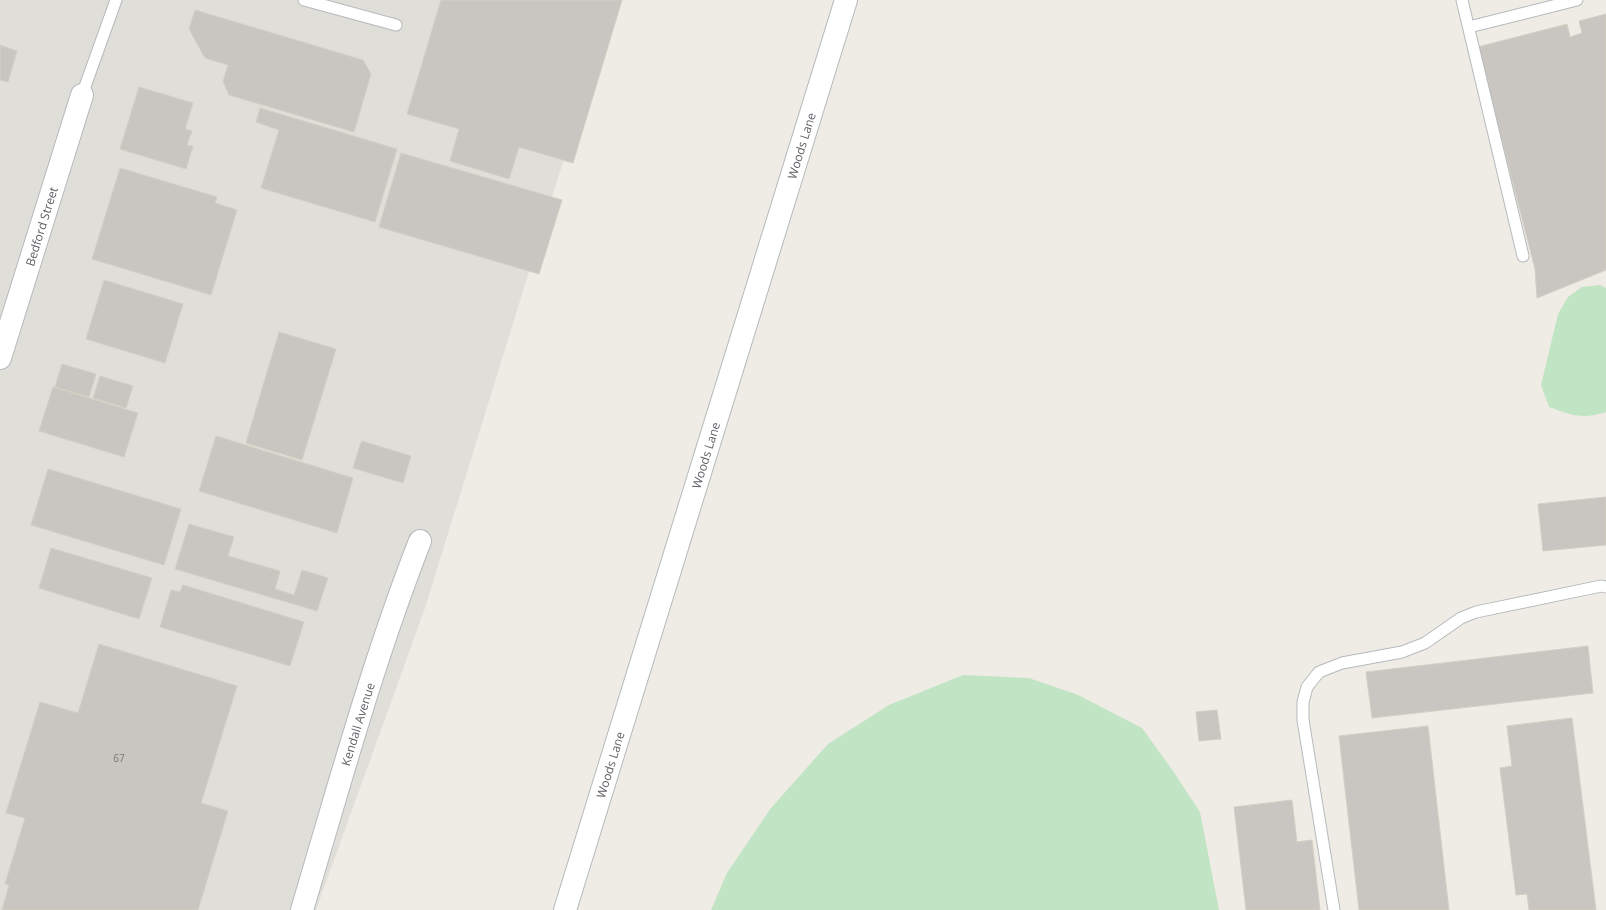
<svg xmlns="http://www.w3.org/2000/svg" width="1606" height="910" viewBox="0 0 1606 910" font-family="'Open Sans',sans-serif">
<rect width="100%" height="100%" fill="#eeece4"/>
<!-- industrial -->
<polygon fill="#dfded8" points="0,0 613,0 425,608 316,910 0,910"/>
<!-- green -->
<g fill="#c1e4c4">
<path d="M 1600,285 L 1606,288 L 1606,412 C 1582,420 1571,415 1549,407 L 1541,385 L 1558,314 L 1568,297 L 1582,287 Z"/>
<polygon points="963,675 1029,678 1078,695 1142,728 1173,771 1200,812 1219,910 711,910 727,873 771,808 828,744 889,705"/>
</g>
<!-- building -->
<g fill="#c9c6c1" stroke="#d2cfc3">
<polygon points="441,0 622,0 573,163 519,147 509,179 450,161 459,129 407,114"/>
<polygon points="195,10 363,60 371,74 354,132 229,95 223,81 228,65 205,58 189,29"/>
<polygon points="1606,14 1606,270 1537,298 1535,269 1478,47 1567,24 1570,37 1582,33 1579,21"/>
<polygon points="0,45 17,51 8,82 0,80"/>
<polygon points="139,87 193,103 185,129 192,131 187,145 193,146 186,169 120,149"/>
<polygon points="260,108 397,149 375,222 261,188 279,130 256,122"/>
<polygon points="401,153 562,200 539,274 379,227"/>
<polygon points="120,168 217,197 215,203 237,210 211,295 92,259"/>
<polygon points="104,280 183,304 165,363 86,339"/>
<polygon points="279,332 336,349 302,460 246,443"/>
<polygon points="62,364 96,374 89,397 55,387"/>
<polygon points="100,376 133,386 126,408 93,398"/>
<polygon points="53,387 138,413 124,457 39,431"/>
<polygon points="216,436 353,478 337,533 199,491"/>
<polygon points="362,441 411,456 403,483 353,468 360,445"/>
<polygon points="48,469 181,509 164,565 31,525"/>
<polygon points="1606,497 1606,545 1543,551 1538,504"/>
<polygon points="189,524 234,537 228,556 280,571 275,589 294,595 302,570 328,578 317,611 175,569"/>
<polygon points="51,548 152,578 139,619 39,588"/>
<polygon points="183,585 304,622 290,666 160,627 171,590 180,592"/>
<polygon points="99,644 237,686 201,803 228,811 198,910 2,910 9,885 5,884 25,818 6,813 40,702 78,713"/>
<polygon points="1588,646 1593,693 1372,718 1366,672"/>
<polygon points="1217,710 1221,739 1199,741 1196,712"/>
<polygon points="1572,718 1596,910 1529,910 1527,894 1516,895 1500,768 1512,766 1507,726"/>
<polygon points="1428,726 1449,910 1359,910 1339,736"/>
<polygon points="1292,800 1297,842 1312,840 1320,910 1246,910 1234,807"/>
</g>
<g fill="none" stroke-linecap="round" stroke-linejoin="round">
<defs>
<g id="lane">
<polyline points="304,0 396,25"/>
<polyline points="1462,0 1523,256"/>
<polyline points="1469,27 1577,0"/>
<polyline points="82,95 116,0"/>
<polyline points="1334,910 1303,720 1303,702 1307,687 1319,672 1342,663 1402,652 1425,643 1461,618 1476,612 1601,586 1606,587"/>
</g>
<g id="street">
<path id="s1" d="M 0,358 L 82,95"/>
<path id="s2" d="M 302,910 C 339,786 373,661 420,541"/>
<path id="s3" d="M 565,910 L 846,0"/>
</g>
</defs>
<!-- lane casing -->
<use href="#lane" stroke="#b6b9bd" stroke-width="13"/>
<!-- street casing -->
<use href="#street" stroke="#b6b9bd" stroke-width="24"/>
<!-- lane -->
<use href="#lane" stroke="#fff" stroke-width="11"/>
<!-- street -->
<use href="#street" stroke="#fff" stroke-width="22"/>
</g>
<g text-anchor="middle" dominant-baseline="central" stroke-width="3" stroke-linejoin="round" paint-order="stroke">
<!-- number labels -->
<g font-size="10" fill="#77797b">
<text x="119" y="758">67</text>
</g>
<!-- street labels -->
<g font-size="12" fill="#5c5f64" stroke="#fff">
<text stroke="none"><textPath href="#s3" startOffset="800">Woods Lane</textPath></text>
<text stroke="none"><textPath href="#s1" startOffset="138">Bedford Street</textPath></text>
<text stroke="none"><textPath href="#s3" startOffset="476">Woods Lane</textPath></text>
<text stroke="none"><textPath href="#s2" startOffset="194">Kendall Avenue</textPath></text>
<text stroke="none"><textPath href="#s3" startOffset="152">Woods Lane</textPath></text>
</g>
</g>
</svg>
